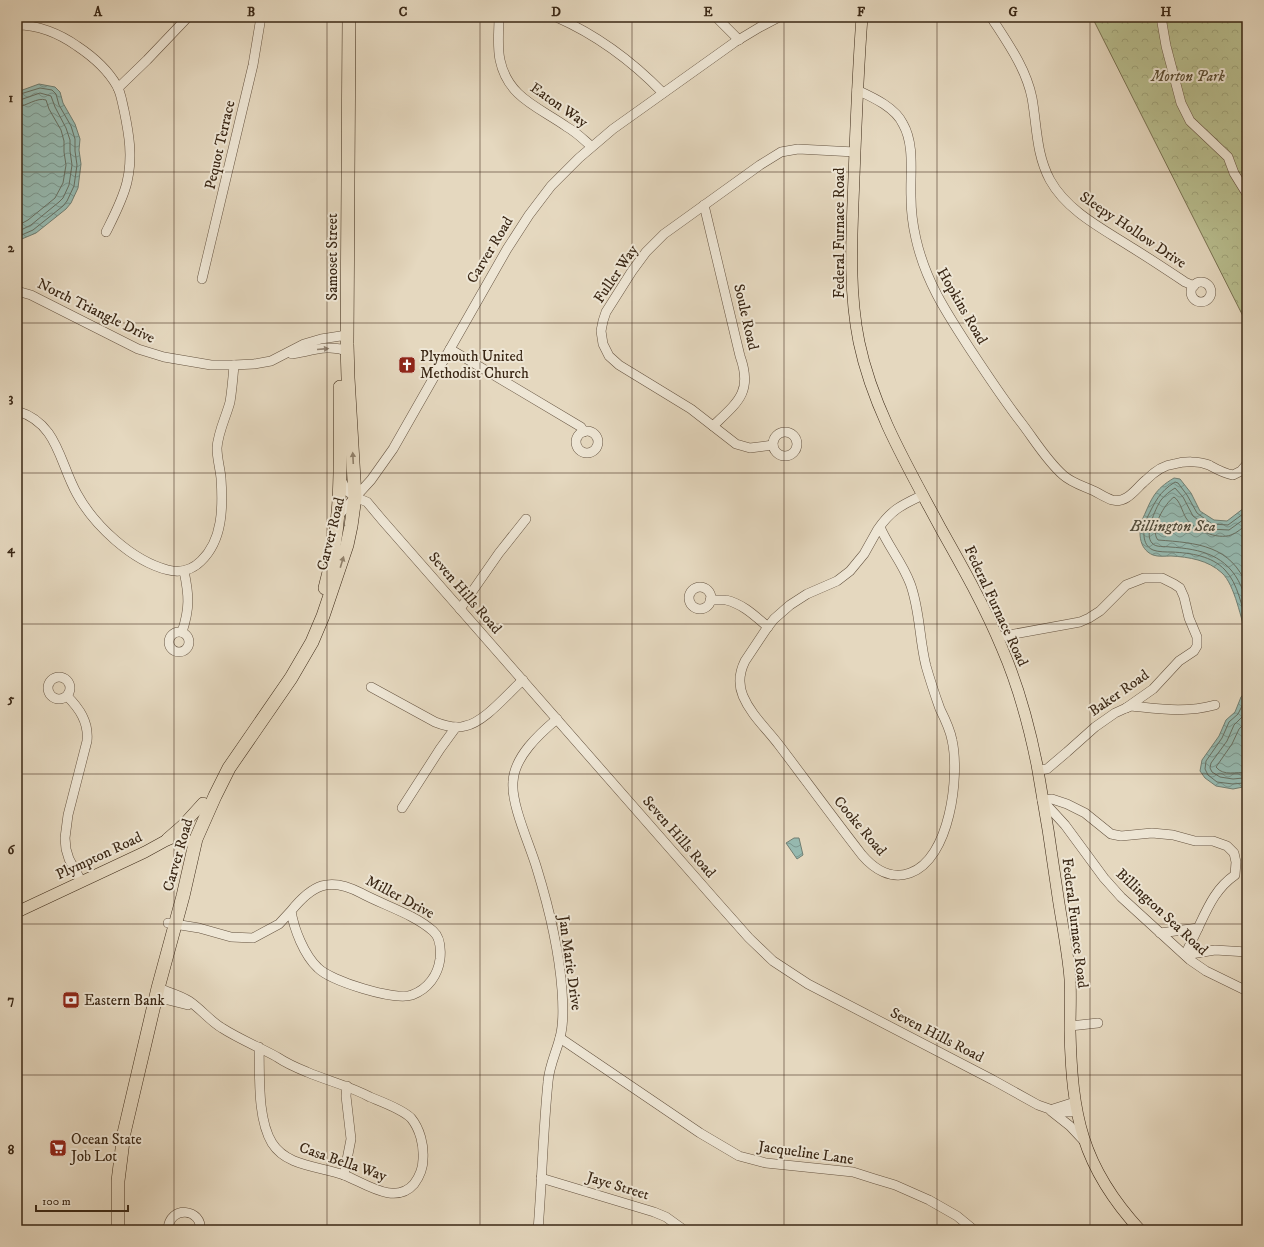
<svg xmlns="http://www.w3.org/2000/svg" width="1264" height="1247" viewBox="0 0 1264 1247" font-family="'IM FELL DW Pica',serif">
<defs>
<pattern id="park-crowns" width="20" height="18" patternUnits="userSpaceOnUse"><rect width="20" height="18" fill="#b8be8f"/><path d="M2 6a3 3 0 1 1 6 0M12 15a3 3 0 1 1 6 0" fill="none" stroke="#9fa37a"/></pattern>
<pattern id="water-waves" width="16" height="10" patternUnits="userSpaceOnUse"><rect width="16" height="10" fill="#96bab1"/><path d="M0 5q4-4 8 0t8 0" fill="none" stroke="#7b978f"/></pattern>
</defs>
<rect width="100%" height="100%" fill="#e5d8bf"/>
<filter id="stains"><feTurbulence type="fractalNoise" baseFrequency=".005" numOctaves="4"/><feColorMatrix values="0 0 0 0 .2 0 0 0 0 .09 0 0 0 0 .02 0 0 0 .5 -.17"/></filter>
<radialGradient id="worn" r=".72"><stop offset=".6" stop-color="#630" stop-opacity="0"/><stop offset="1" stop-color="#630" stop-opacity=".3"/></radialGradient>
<!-- park -->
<polygon fill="url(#park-crowns)" stroke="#797252" points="1092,17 1247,17 1247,324"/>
<!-- water -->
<g fill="url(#water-waves)" stroke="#717f73">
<polygon points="39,84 55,87 60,92 63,103 75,124 80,139 79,150 81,164 78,188 71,203 66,209 36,233 17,241 17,92"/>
<path d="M 1174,478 L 1180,479 L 1191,493 L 1200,511 L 1214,520 L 1227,521 L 1244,508 L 1247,504 L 1247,637 C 1241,620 1235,585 1222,573 C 1208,560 1189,557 1171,556 C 1166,556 1158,557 1153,555 C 1138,549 1138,530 1143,518 C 1152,498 1154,490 1174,478 Z"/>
<polygon points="1247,690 1247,788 1243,787 1233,789 1216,786 1205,778 1200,771 1202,760 1219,736 1226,720 1235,712 1241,697"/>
<polygon points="794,838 799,838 803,855 797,859 786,843"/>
</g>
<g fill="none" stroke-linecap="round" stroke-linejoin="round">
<!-- shore -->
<g stroke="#687063" stroke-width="1">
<polyline points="17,95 40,88 52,90 56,94 59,105 71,126 75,139 75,151 77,165 74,186 67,201 63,206 33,230 17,237"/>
<polyline points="17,101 40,93 51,96 55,107 66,128 70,140 70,151 72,165 69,185 63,198 59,202 31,225 17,232"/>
<path d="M 17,107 C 27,106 37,97 46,100 L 49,109 L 61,130 L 64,141 L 64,152 L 66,165 L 63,183 L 55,198 L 28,220 L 17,226"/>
<path d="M 1247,511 L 1228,525 L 1212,524 L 1197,513 L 1187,495 L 1178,483 L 1175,482 C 1159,492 1155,502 1147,518 C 1143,528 1141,545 1153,550 C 1158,552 1166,552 1172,552 C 1191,553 1212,556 1225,570 C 1238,583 1242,608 1247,624"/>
<path d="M 1247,517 L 1229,530 L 1210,529 L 1193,516 L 1183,497 L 1175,488 C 1170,491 1164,496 1161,500 C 1155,509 1144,535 1152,543 C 1156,548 1165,546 1170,547 C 1201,549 1227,555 1241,586 C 1244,592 1245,600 1247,607"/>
<path d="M 1247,524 C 1242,528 1237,533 1231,535 C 1217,540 1194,530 1186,518 C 1182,511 1180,501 1174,497 C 1165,503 1149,530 1158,540 C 1197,543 1231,545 1247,586"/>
<polyline points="1247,696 1238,714 1229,722 1222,738 1206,761 1205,769 1208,775 1217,782 1233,784 1243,783 1247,784"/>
<polyline points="1247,706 1243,716 1234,725 1227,741 1211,763 1210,768 1212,772 1220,777 1233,779 1243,778 1247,779"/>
<path d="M 1247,721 L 1239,729 L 1232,744 L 1216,767 C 1224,777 1236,771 1247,773"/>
</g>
<defs>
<g id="minor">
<path d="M 499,17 C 499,31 497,46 500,60 C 508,98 539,107 567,127 C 576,132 584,140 591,146"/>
<path d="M 556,17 C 597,35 632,61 663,93"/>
<polyline points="716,17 739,40"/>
<path d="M 991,17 C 1007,42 1026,68 1032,98 C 1037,126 1036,154 1050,180 C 1067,211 1103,229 1131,247 C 1149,258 1167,270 1185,282 L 1194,286"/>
<polyline points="1161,17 1166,46 1181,103 1190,121 1228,157 1234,173 1247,194"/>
<path d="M 17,25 C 38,25 60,34 77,46 C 92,56 108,70 117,86 C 121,93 122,102 124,110 C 129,134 133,157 127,182 C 123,199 114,216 106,232"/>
<polyline points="118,88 147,60 188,17"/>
<path d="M 857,90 C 872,97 895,107 903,124 C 915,145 910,174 911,197 C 911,211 913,226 916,239 C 926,283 948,315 972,352 C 988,376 1003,399 1020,421 C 1034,439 1046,460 1063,475 C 1072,483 1083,486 1094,491 C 1100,494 1106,498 1112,500 C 1127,504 1136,488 1146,480 C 1153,473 1164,465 1174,464 C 1185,461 1199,461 1209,465 C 1218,470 1223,473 1233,475 L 1241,471 L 1247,464"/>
<path d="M 704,205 L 740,356 C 753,392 738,402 713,426"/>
<polyline points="202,279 253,65 261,17"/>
<circle cx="1201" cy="292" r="10"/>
<polyline points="17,291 31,295 138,349 164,357 211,365 234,365 254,364 271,361 304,344 321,339 347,335"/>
<polyline points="450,349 581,427 584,432"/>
<path d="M 292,354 C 311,351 329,344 347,351"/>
<path d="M 17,411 C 58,423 59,462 77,494 C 94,525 132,561 168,570 C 180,573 192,570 201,561 C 223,540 223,507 221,478 C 220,468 217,458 217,448 C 218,432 226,417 230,402 C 232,390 233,377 234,365"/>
<circle cx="587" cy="442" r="11"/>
<circle cx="785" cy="444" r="12"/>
<polyline points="773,445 750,448 736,444 691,409 619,365 609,356 603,344 601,331 603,321 606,312 632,271 646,252 664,234 760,165 781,152 798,149 855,152"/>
<polyline points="341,480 347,491 355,497 367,502 383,521 717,902 749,938 773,961 808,984 993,1080 1038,1105 1058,1112 1070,1112 1077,1111"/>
<polyline points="338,516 371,480 393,449 507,249 529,215 551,186 579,158 613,129 735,42 760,27 779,17"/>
<path d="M 880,527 C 888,546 902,562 910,583 C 920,609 919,638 926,666 C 930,680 935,695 940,709 C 945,719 950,729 952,740 C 960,776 950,859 910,873 C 891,880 874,869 862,855 C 834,819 807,782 779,745 C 767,729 751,715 743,696 C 738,684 739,673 745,661 L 767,628 L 774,619 L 790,605 L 807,594 L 837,581 L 850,571 L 864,554 L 878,529 C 892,509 902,505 923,495"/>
<circle cx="700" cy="598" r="11"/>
<path d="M 710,600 C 715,600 721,600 726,600 C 743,604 755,616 768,627"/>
<polyline points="460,609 499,553 526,519"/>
<circle cx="179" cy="642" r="10"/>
<path d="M 182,632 C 190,608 189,595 184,571"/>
<polyline points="998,637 1080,622 1089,618 1100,611 1126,585 1144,578 1162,578 1174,584 1180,588 1184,597 1189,618 1197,637 1197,646 1194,651 1179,661 1153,689 1126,708 1115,713 1095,727 1067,752 1047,769 1038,770"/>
<circle cx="59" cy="688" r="11"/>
<path d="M 371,687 L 435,722 C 445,726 455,729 465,726 C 485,722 508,693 523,680"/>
<path d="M 67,696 C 79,708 89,722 87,741 L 68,815 L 65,838 L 66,849 L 69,859 L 81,881"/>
<path d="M 1126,708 L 1131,706 C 1161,709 1185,713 1215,705"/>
<path d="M 1042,800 L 1052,799 L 1067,804 L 1085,813 L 1111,834 L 1121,836 L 1152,833 L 1173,835 L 1195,841 L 1213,841 L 1227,846 L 1234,853 L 1236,862 L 1235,875 C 1216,888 1208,907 1198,928 L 1160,933"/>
<polyline points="1043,801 1065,825 1104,878 1121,897 1190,960 1206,971 1247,991"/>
<polyline points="402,808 440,749 456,727"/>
<path d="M 168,923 L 199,928 L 231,937 L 253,938 L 279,924 L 291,911 C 294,929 304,955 318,968 C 331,981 394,1001 412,995 C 428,989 438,975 440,959 C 441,949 441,938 433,931 C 414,914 383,905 361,893 C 329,876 312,885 291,911"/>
<polyline points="1198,928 1185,955 1215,950 1247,952"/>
<path d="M 158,988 C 168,992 180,995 189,1001 C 201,1009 210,1021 222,1028 C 239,1039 259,1047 277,1057 C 286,1063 297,1068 307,1072 C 328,1081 350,1086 370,1097 C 382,1102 402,1109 411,1118 C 420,1129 424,1145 423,1159 C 423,1169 420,1176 414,1184 C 395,1206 365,1183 344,1175 C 320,1166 287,1167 272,1143 C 257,1118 260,1076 259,1047"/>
<polyline points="156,997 188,1005"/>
<polyline points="1070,1026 1098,1023"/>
<polyline points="560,1038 700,1133 739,1156 766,1163 853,1172 875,1179 895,1185 929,1200 957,1216 974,1230"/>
<polyline points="1053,1109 1075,1102"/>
<polyline points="1051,1111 1070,1126 1084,1141"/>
<polyline points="344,1175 351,1139 346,1096 347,1086"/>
<polyline points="541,1178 654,1212 666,1217 684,1230"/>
<path d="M 168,1230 C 169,1204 203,1209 200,1230"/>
<path d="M 538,1230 C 542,1181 543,1131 548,1082 C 549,1065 558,1049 561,1033 C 564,1019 563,1004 562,990 C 559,950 549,908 537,869 C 530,845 511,805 513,782 C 514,757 539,734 557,719"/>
</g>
<g id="major">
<path d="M 862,17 C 858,70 856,123 854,177 C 852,232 848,288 859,342 C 873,409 909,469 941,529 C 963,568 985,607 1002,648 C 1018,685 1029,725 1037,765 C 1045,809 1052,853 1058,897 C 1062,924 1068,952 1070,979 C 1071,996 1070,1014 1070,1031 C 1072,1114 1081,1166 1140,1230"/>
<polyline points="167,839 183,825 203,803"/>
<polyline points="17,912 145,852 165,841 174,837 195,843"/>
</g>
<g id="highway">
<path d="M 325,588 C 344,520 340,456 340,387"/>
<polyline points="118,1230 118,1181 124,1133 158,988 183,896 196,839 215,796 229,768 291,678 312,642 323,616 347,545 351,526 355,497 348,378 347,344 349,17"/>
</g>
</defs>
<!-- minor casing -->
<use href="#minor" stroke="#655340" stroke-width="10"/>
<!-- major casing -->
<use href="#major" stroke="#3a2715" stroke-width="12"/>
<!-- highway casing -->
<use href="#highway" stroke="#3a2715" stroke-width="14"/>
<!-- minor -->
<use href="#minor" stroke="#eee6d5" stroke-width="9"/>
<!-- major -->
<use href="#major" stroke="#e5d8bf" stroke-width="11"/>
<!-- highway -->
<use href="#highway" stroke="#e5d8bf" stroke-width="13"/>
</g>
<!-- one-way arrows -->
<defs><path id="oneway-solid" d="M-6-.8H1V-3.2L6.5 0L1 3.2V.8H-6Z"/></defs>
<use fill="#948675" href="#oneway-solid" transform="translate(323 349) rotate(-5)"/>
<g fill="#90806a">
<use href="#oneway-solid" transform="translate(353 458) rotate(-93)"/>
<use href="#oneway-solid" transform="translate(342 562) rotate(-73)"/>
</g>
<!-- grid -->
<path fill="none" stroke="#3a2715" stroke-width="1" stroke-opacity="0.55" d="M 174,17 L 174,1230M 327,17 L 327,1230M 480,17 L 480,1230M 632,17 L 632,1230M 784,17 L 784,1230M 937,17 L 937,1230M 1090,17 L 1090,1230M 17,172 L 1247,172M 17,323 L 1247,323M 17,473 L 1247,473M 17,624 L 1247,624M 17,774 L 1247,774M 17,924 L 1247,924M 17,1075 L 1247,1075"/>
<!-- icons -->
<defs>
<symbol id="church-square" viewBox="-11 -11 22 22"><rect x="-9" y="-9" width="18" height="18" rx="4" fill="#8f2418" stroke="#eee6d5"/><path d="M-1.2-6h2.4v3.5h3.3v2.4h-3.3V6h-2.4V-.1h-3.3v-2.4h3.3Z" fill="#fff"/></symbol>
<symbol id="bank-square" viewBox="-11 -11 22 22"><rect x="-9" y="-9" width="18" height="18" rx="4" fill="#8f2418" stroke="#eee6d5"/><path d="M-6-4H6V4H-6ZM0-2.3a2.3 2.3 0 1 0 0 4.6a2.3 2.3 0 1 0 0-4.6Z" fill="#fff"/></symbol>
<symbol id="supermarket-square" viewBox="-11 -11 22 22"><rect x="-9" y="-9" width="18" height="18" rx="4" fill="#8f2418" stroke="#eee6d5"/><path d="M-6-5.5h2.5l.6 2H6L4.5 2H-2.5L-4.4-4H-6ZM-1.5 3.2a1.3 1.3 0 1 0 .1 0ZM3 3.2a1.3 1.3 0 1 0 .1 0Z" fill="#fff"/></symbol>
</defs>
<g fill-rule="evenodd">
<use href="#church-square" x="397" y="355" width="20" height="20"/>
<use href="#bank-square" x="61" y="990" width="20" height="20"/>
<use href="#supermarket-square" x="48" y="1138" width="20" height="20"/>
</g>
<g text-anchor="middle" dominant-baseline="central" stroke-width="4" stroke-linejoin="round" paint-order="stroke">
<!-- park labels -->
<g font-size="15" font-style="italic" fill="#5a4d34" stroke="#eee6d5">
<text x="1188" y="76">Morton Park</text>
</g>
<!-- street labels -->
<g font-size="15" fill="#3a2715" stroke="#eee6d5">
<text transform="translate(559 105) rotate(35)">Eaton Way</text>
<text transform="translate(220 145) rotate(-77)">Pequot Terrace</text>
<text transform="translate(1133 230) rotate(34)">Sleepy Hollow Drive</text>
<text transform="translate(839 233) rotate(-90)">Federal Furnace Road</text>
<text transform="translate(490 250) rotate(-59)">Carver Road</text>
<text transform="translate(332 257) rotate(-90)">Samoset Street</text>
<text transform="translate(616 274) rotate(-56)">Fuller Way</text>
<text transform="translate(962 306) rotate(60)">Hopkins Road</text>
<text transform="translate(96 311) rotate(26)">North Triangle Drive</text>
<text transform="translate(746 317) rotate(77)">Soule Road</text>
<text transform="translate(331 534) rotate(-76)">Carver Road</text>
<text transform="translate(465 593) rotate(49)">Seven Hills Road</text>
<text transform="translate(996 606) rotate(65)">Federal Furnace Road</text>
<text transform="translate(1119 693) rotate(-35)">Baker Road</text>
<text transform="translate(860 826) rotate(50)">Cooke Road</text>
<text transform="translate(679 837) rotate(49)">Seven Hills Road</text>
<text transform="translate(178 855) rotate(-74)">Carver Road</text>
<text transform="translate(99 856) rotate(-25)">Plympton Road</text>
<text transform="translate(400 897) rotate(28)">Miller Drive</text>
<text transform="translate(1162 912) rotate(43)">Billington Sea Road</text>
<text transform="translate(1075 923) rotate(83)">Federal Furnace Road</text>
<text transform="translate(570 963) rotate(82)">Jan Marie Drive</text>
<text transform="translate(937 1035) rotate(27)">Seven Hills Road</text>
<text transform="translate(806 1153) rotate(8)">Jacqueline Lane</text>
<text transform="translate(343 1162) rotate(19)">Casa Bella Way</text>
<text transform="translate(618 1186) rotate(17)">Jaye Street</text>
</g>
<!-- poi labels -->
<g font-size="15" fill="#3a2715" stroke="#eee6d5" text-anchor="start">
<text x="420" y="356">Plymouth United<tspan x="420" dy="17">Methodist Church</tspan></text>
<text x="84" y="1000">Eastern Bank</text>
<text x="71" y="1139">Ocean State<tspan x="71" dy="17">Job Lot</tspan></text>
</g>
<!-- water labels -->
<g font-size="16" font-style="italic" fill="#514c3c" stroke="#eee6d5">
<text x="1173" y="526">Billington Sea</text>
</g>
</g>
<!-- margin -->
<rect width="1264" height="1247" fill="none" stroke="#e5d8bf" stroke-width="44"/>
<!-- scale -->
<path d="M36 1205v6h92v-6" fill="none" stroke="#3a2715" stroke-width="2"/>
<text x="42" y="1205" font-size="12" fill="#3a2715" stroke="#eee6d5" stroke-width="3" paint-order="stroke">100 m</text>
<rect x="22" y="22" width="1220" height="1203" fill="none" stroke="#3a2715" stroke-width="1.5"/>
<g font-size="13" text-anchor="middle" font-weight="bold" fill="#3a2715">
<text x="98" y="16">A</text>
<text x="251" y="16">B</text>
<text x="403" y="16">C</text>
<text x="556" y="16">D</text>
<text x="708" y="16">E</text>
<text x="861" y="16">F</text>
<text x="1013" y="16">G</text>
<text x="1166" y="16">H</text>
<text x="11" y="102">1</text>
<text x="11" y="252">2</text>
<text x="11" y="402">3</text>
<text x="11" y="553">4</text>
<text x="11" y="703">5</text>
<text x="11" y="854">6</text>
<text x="11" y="1004">7</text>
<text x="11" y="1154">8</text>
</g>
<rect width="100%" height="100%" filter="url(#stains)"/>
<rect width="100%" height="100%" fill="url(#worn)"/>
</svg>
